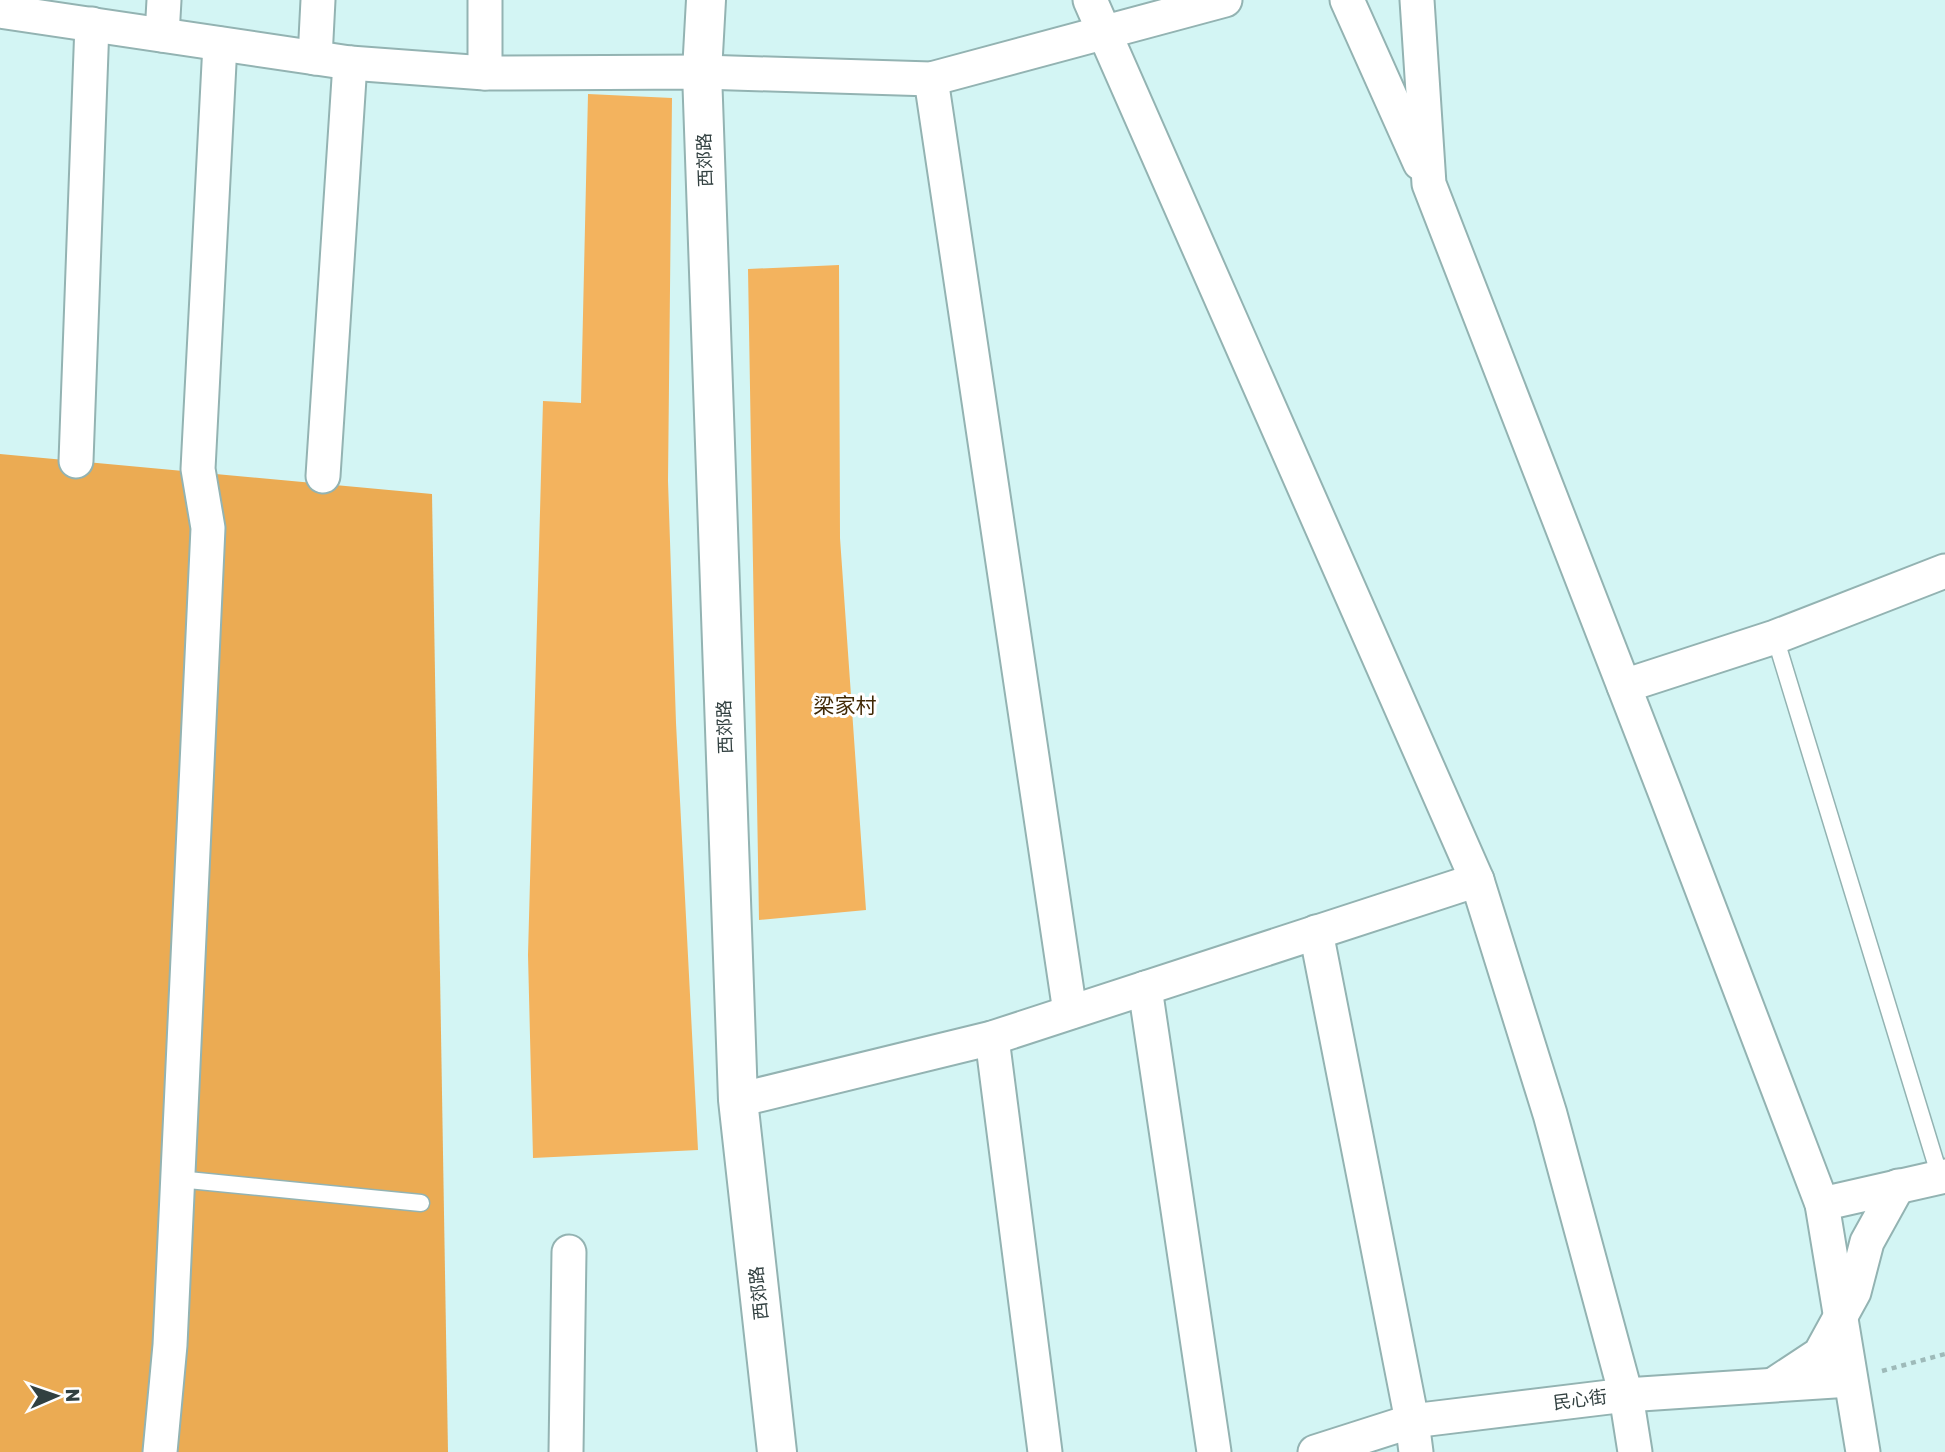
<svg xmlns="http://www.w3.org/2000/svg" width="1945" height="1452" viewBox="0 0 1945 1452" font-family="Rubik,'Noto Sans SC',sans-serif">
<rect width="100%" height="100%" fill="#d3f5f4"/>
<!-- green -->
<g fill="#f3b35e">
<polygon points="588,94 672,98 668,481 676,723 698,1150 533,1158 528,955 543,401 581,403"/>
<polygon points="839,265 840,538 866,910 759,920 748,269"/>
</g>
<!-- forest -->
<polygon fill="#ebab53" points="0,454 432,494 448,1452 0,1452"/>
<g fill="none" stroke-linecap="round" stroke-linejoin="round">
<defs>
<g id="service">
<polyline points="1775,637 1940,1177"/>
<polyline points="178,1179 421,1203"/>
</g>
<g id="minor">
<polyline points="485,0 485,73"/>
<polyline points="1090,0 1477,880 1550,1114 1626,1395 1635,1452"/>
<polyline points="1347,0 1420,163"/>
<polyline points="1417,0 1429,184 1665,792 1822,1204 1863,1452"/>
<polyline points="0,11 350,63 485,73 702,72 931,79 1225,0"/>
<polyline points="162,35 164,0"/>
<polyline points="315,58 318,0"/>
<polyline points="931,79 1070,1012"/>
<polyline points="76,461 92,24"/>
<polyline points="323,476 350,63"/>
<polyline points="1624,686 1775,637 1945,571"/>
<polyline points="1316,932 1412,1421 1416,1452"/>
<polyline points="1145,988 1214,1452"/>
<polyline points="992,1038 1045,1452"/>
<polyline points="738,1100 992,1038 1477,880"/>
<polyline points="1822,1204 1945,1176"/>
<polyline points="1776,1383 1820,1354 1854,1292 1867,1242 1898,1186"/>
<polyline points="160,1452 170,1345 208,528 198,469 220,44"/>
<polyline points="566,1452 569,1252"/>
<polyline points="1315,1452 1412,1421 1626,1395 1850,1380"/>
</g>
<polyline id="primary" points="706,0 702,72 738,1100 777,1452"/>
</defs>
<!-- service casing -->
<use href="#service" stroke="#93b3b2" stroke-width="19"/>
<!-- minor casing -->
<use href="#minor" stroke="#93b3b2" stroke-width="37"/>
<!-- primary casing -->
<use href="#primary" stroke="#93b3b2" stroke-width="42"/>
<!-- path -->
<polyline stroke="#9ebab9" stroke-width="4.5" stroke-dasharray="5 5" stroke-linecap="butt" points="1882,1371 1945,1354"/>
<!-- service -->
<use href="#service" stroke="#fff" stroke-width="16"/>
<!-- minor -->
<use href="#minor" stroke="#fff" stroke-width="33"/>
<!-- primary -->
<use href="#primary" stroke="#fff" stroke-width="38"/>
</g>
<g text-anchor="middle" dominant-baseline="central" stroke-width="6" stroke-linejoin="round" paint-order="stroke">
<!-- street labels -->
<g font-size="18" fill="#324040" stroke="#fff">
<text transform="translate(705 160) rotate(-92)">西郊路</text>
<text transform="translate(725 727) rotate(-92)">西郊路</text>
<text transform="translate(759 1293) rotate(-96)">西郊路</text>
<text transform="translate(1580 1400) rotate(-7)">民心街</text>
</g>
<!-- quarter labels -->
<g font-size="21" fill="#422a06" stroke="#fff">
<text x="845" y="705">梁家村</text>
</g>
</g>
<!-- north arrow -->
<g transform="translate(56 1396) rotate(88)" stroke="#ffffff" stroke-width="5" paint-order="stroke">
<path d="M0-5L12 26L0 18L-12 26Z" fill="#324040"/>
<text y="-10" font-size="19" font-weight="bold" text-anchor="middle" fill="#324040">N</text>
</g>
</svg>
